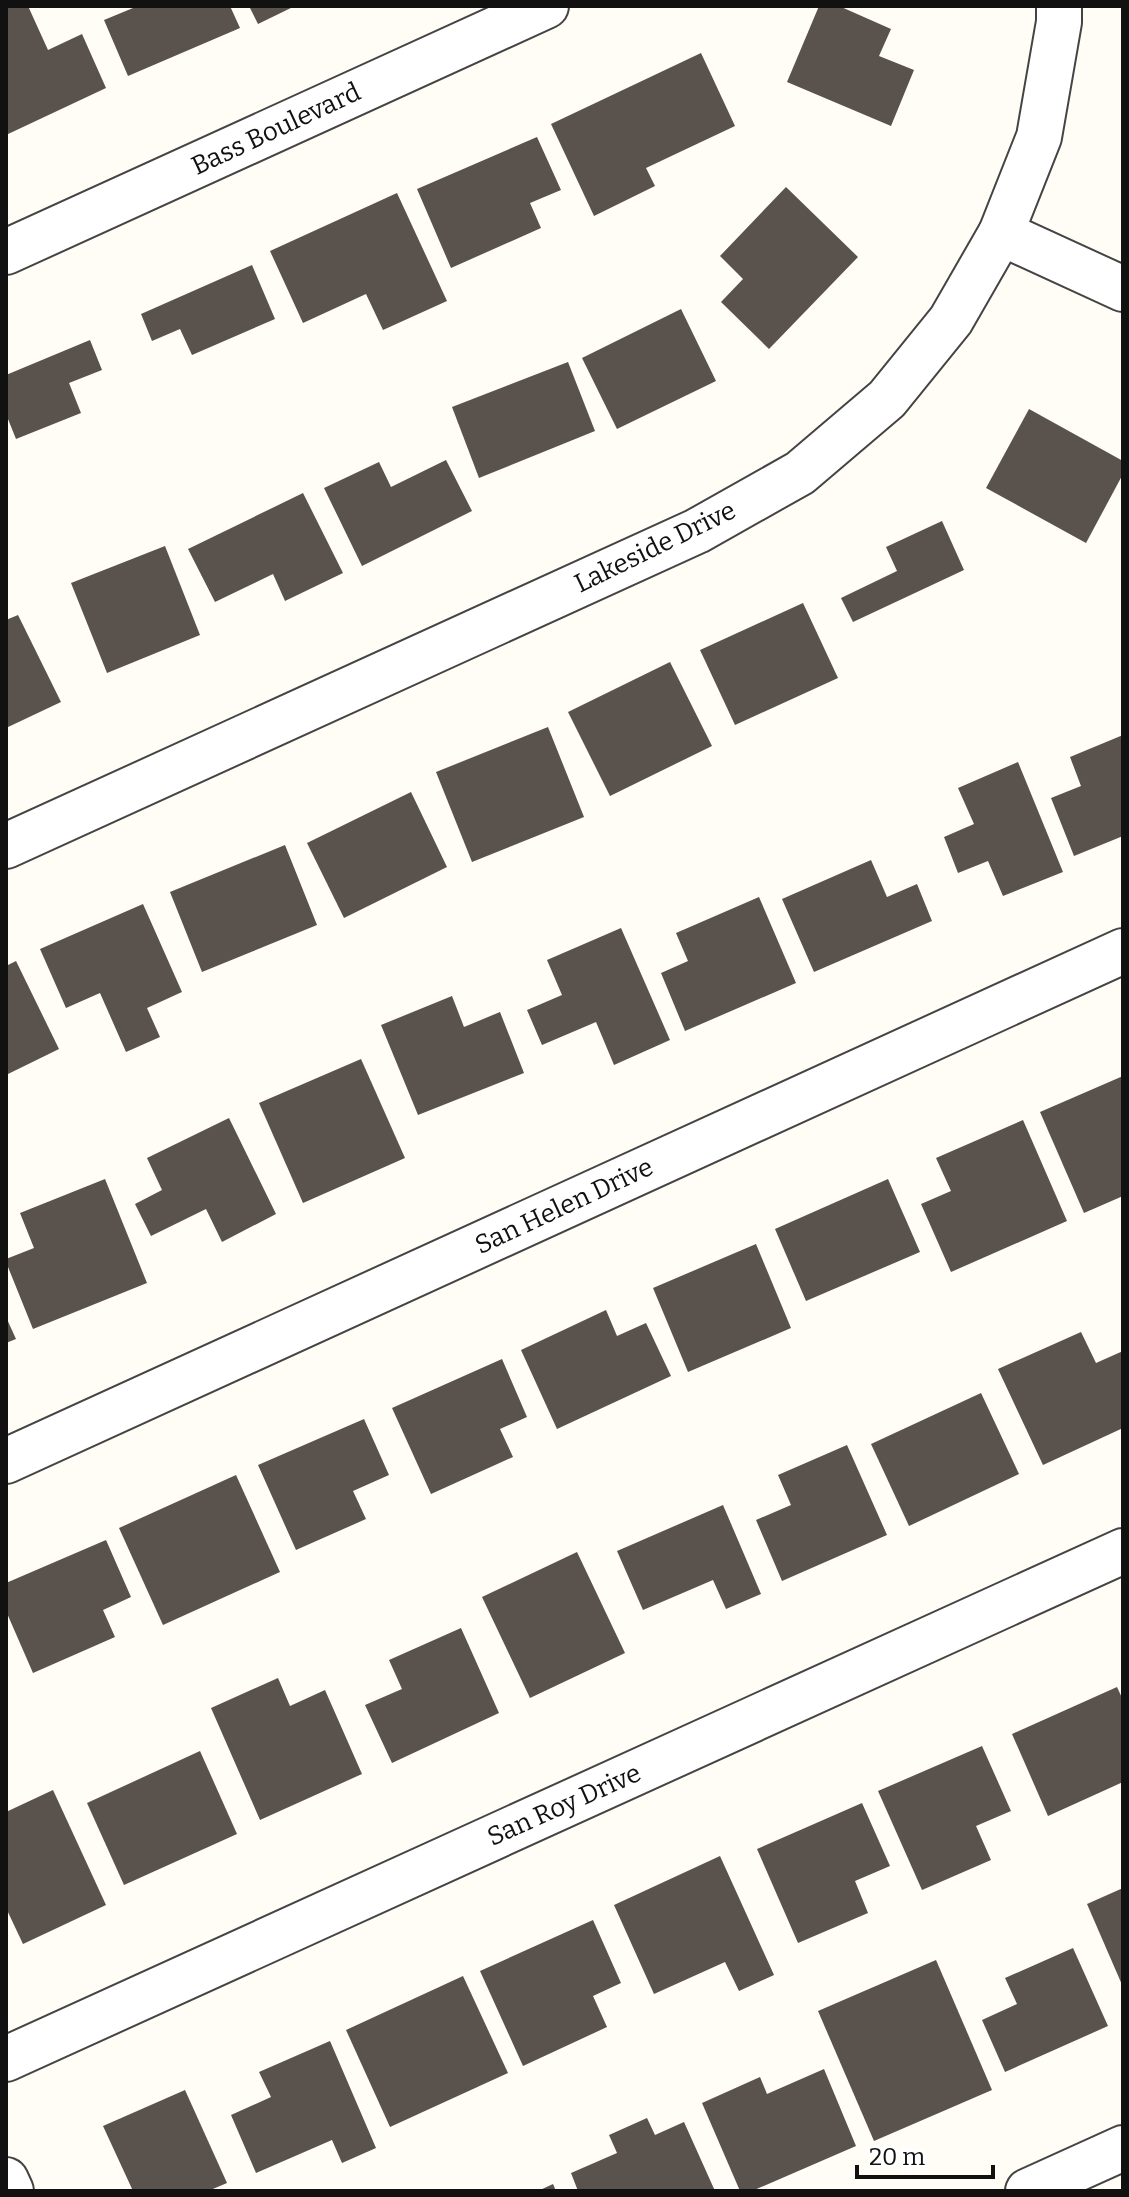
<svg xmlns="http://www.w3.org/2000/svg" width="1129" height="2197" viewBox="0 0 1129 2197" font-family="Bitter,serif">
<rect width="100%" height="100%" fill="#fffdf5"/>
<!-- building -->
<g fill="#5a524d">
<polygon points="6,6 28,6 48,50 82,34 106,88 6,135"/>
<polygon points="132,6 230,6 240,28 128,76 104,20 133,8"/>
<polygon points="249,6 295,6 258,24"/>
<polygon points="819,6 839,6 891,29 879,56 914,70 891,126 787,82"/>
<polygon points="701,53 735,126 646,168 655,186 594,216 551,124"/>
<polygon points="537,137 561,190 530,203 541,228 451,268 417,189"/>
<polygon points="786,187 858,257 769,349 721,302 743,279 720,256"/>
<polygon points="397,193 447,301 383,330 366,294 303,323 270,251"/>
<polygon points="252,265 275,319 192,355 180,329 152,341 141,314"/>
<polygon points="681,309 716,381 617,429 582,358"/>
<polygon points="90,340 102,370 69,383 81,413 16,439 6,414 6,375"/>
<polygon points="568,362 595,431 479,478 452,407"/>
<polygon points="1029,409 1123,461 1123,474 1086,543 986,488"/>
<polygon points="446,460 472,511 362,566 324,488 379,462 391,487"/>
<polygon points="303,493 343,573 285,601 273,574 215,602 188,549"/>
<polygon points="942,521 964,570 853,622 841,598 897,571 886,547"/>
<polygon points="165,546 200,635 107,673 71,583"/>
<polygon points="803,603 838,678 735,725 700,650"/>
<polygon points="18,615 61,702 6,728 6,620"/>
<polygon points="670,662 712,746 610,796 568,712"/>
<polygon points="548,727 584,817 472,862 436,772"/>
<polygon points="1123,735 1123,836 1074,856 1051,798 1081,786 1070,757"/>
<polygon points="1018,762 1063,872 1003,896 988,861 958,873 944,837 974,824 958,788"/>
<polygon points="411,792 447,867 344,918 307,843"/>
<polygon points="285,845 317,925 202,972 170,892"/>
<polygon points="871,860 887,897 917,884 932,921 814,972 782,899"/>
<polygon points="759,897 796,983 685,1031 661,973 688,961 676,933"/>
<polygon points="143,904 182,992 147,1008 160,1037 126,1052 100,993 66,1008 40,949"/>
<polygon points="621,928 670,1040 614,1065 596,1022 542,1045 527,1010 562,995 547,960"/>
<polygon points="16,961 59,1049 6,1075 6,966"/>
<polygon points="452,996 464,1027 500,1012 524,1073 418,1115 381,1025"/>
<polygon points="361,1059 405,1158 303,1203 259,1103"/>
<polygon points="1123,1076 1123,1196 1084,1213 1040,1112"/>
<polygon points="229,1118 276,1214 222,1242 206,1209 151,1236 135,1204 162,1190 147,1158"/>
<polygon points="1023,1120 1067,1221 951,1272 921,1204 951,1191 936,1158"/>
<polygon points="105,1179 147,1283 33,1329 6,1262 6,1259 34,1248 20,1213"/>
<polygon points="888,1179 920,1252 806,1301 775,1229"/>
<polygon points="756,1244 791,1328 688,1372 653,1288"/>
<polygon points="606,1310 617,1336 646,1323 671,1376 557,1429 521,1350"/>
<polygon points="6,1317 16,1339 6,1343"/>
<polygon points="1081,1332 1096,1363 1123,1351 1123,1428 1043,1465 998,1369"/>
<polygon points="502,1359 527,1417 500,1429 513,1457 431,1494 392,1408"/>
<polygon points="981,1393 1019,1474 909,1526 871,1444"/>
<polygon points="364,1419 389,1475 353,1491 366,1519 296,1550 258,1465"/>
<polygon points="847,1445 887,1535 782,1581 756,1520 791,1505 778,1475"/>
<polygon points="236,1475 280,1572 163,1625 119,1528"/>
<polygon points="723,1505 761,1594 726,1609 713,1580 643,1610 617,1551"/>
<polygon points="106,1540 131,1597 103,1610 115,1637 33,1673 6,1611 6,1583"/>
<polygon points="577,1552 625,1653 530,1698 482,1597"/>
<polygon points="461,1628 499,1713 392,1763 365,1705 402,1689 389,1660"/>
<polygon points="278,1678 290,1706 325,1690 362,1774 260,1820 211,1708"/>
<polygon points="1117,1687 1123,1700 1123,1782 1048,1816 1012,1734"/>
<polygon points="982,1746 1011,1811 976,1826 991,1860 922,1890 878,1791"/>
<polygon points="200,1751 237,1834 124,1885 87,1803"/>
<polygon points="53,1790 106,1905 23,1944 6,1908 6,1812"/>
<polygon points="862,1803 890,1866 855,1881 868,1913 798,1943 757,1849"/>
<polygon points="720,1856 774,1975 739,1991 725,1962 654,1994 614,1905"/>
<polygon points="1123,1888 1123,1987 1087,1904"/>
<polygon points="593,1920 621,1983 593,1996 607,2027 523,2066 480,1971"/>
<polygon points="1073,1948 1108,2026 1005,2072 982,2020 1017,2004 1005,1978"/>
<polygon points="936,1960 992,2090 874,2141 818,2011"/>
<polygon points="463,1976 508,2073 390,2127 346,2030"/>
<polygon points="330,2041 376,2148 342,2163 332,2140 256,2173 231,2115 271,2097 259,2072"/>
<polygon points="824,2069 856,2146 752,2191 740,2191 702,2103 760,2077 767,2094"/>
<polygon points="185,2090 227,2183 208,2191 133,2191 103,2126"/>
<polygon points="647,2118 655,2135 684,2122 715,2191 578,2191 571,2173 617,2153 609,2135"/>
<polygon points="553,2184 556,2191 538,2191"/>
</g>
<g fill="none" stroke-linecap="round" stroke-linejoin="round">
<defs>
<g id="minor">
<polyline points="1001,233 1123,289"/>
<polyline points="6,252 546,6"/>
<polyline points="6,846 697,531 800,473 887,399 951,320 1001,233 1039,137 1059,22 1059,6"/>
<polyline points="6,1461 1123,951"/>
<polyline points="6,2059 1123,1551"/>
<polyline points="6,2180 11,2191"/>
<polyline points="1028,2191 1123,2148"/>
</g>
</defs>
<!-- minor casing -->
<use href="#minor" stroke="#444" stroke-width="48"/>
<!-- minor -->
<use href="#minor" stroke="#fff" stroke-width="44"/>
</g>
<g text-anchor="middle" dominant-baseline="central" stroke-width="8" stroke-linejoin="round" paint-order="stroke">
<!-- street labels -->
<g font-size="26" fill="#111" stroke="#fff">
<text transform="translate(276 129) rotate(-25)">Bass Boulevard</text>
<text transform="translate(655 547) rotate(-26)">Lakeside Drive</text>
<text transform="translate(564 1206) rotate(-25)">San Helen Drive</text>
<text transform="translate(564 1805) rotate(-24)">San Roy Drive</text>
</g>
</g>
<!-- border -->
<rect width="1129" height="2197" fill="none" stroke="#111111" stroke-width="16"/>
<!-- scale -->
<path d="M857 2165v12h136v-12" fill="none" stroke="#111111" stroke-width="4"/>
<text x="869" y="2165" font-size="24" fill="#111111" stroke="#ffffff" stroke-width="6" paint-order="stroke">20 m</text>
</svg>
